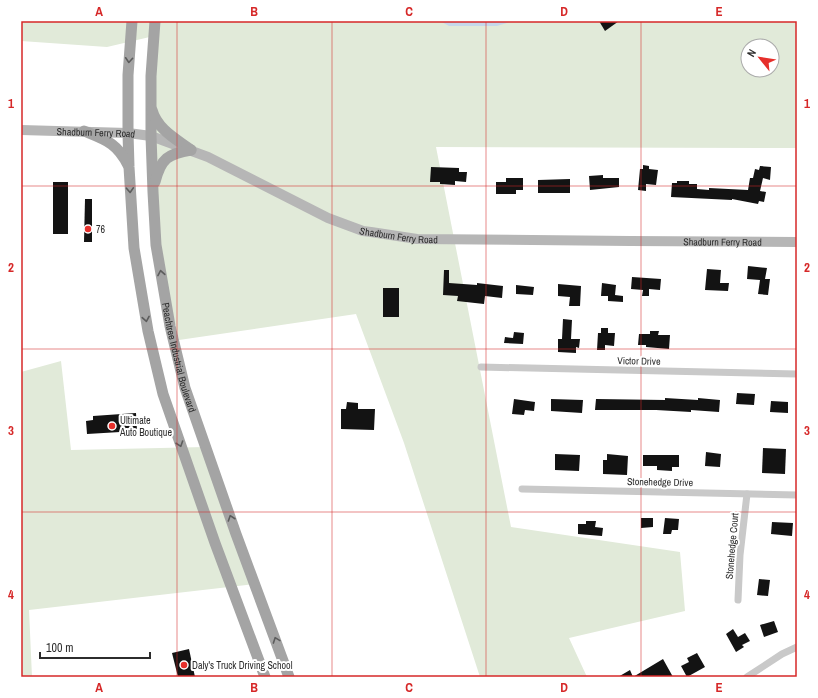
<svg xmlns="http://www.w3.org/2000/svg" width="818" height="698" viewBox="0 0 818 698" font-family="'Archivo Narrow',sans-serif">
<rect width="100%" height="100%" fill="#fff"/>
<!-- green -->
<g fill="#e1ead9" fill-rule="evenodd">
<path d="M 21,21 L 797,21 L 797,148 L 436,147 L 511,527 L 680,552 L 685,611 L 569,638 L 587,677 L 480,677 L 404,443 L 356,314 L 179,340 L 153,230 L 154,36 L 107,47 L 21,41 ZM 748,46 L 772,46 L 772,70 L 748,70 Z"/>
<polygon points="61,361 71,450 205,447 255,584 29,610 32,677 21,677 21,372"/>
</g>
<!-- water -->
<polygon fill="#c5d8eb" points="440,21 513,21 497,26 449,26"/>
<!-- building -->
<g fill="#131313">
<polygon points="599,21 619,21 605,31"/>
<polygon points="643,165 649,166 649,169 658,170 656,185 646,184 646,191 638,190 640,169 643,169"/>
<polygon points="760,166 771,167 770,180 763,178 760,191 766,192 764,202 759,201 758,204 732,199 732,200 671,197 672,183 677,183 677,181 689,181 689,184 697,184 697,189 709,190 709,188 748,190 750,178 753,178 755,169 759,170"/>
<polygon points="431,167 459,168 459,172 467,172 466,182 455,181 455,185 440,184 440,182 430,182"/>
<polygon points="603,175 603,178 619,178 619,187 590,190 589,176"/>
<polygon points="506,178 523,178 523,190 516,190 516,194 496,194 496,182 506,182"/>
<polygon points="570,179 570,193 538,193 538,180"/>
<rect x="53" y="182" width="15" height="52"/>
<polygon points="85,199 92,199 92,242 84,242"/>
<polygon points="748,266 767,268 765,279 770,279 768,295 758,294 760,280 747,279"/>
<polygon points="707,269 721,270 720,283 729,283 728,291 705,290"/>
<polygon points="444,270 449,270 449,283 477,285 477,283 503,286 502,298 485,296 484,304 457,301 458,296 443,295"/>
<polygon points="632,277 661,279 660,290 649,289 649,296 642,296 643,290 631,289"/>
<polygon points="602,283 616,285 615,295 623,296 623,302 608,301 608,296 601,296"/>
<polygon points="558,284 581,286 580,306 569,306 570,297 558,296"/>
<polygon points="516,285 534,287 533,295 516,294"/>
<rect x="383" y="288" width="16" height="29"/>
<polygon points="563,319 572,320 571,339 580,339 579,348 576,347 576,353 558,352 558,339 562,339"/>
<polygon points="601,328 608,328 608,333 615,333 614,346 605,345 605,350 597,350 598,333 601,333"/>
<polygon points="650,331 659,331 658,335 670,335 669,349 646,347 646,345 638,345 639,334 650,334"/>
<polygon points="514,332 524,333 523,344 504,343 505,337 513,338"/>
<polygon points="737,393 755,394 754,405 736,404"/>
<polygon points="665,398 698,400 698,398 720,400 719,412 691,410 691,412 656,410 595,410 596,399 665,400"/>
<polygon points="514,399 535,402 534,411 525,410 524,415 512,414"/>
<polygon points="551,399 583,400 582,413 551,411"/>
<polygon points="771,401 788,402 788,413 770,412"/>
<polygon points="347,402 358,403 358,409 375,409 374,430 341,429 341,409 346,409"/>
<polygon points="136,413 137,431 87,434 86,421 93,420 93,416"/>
<polygon points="763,448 786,449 785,474 762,473"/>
<polygon points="706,452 721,454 720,467 705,466"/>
<polygon points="555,454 580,455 579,471 555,470"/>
<polygon points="607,454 628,456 627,475 603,474 603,460 607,460"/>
<polygon points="643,455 679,455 679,467 672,467 672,471 657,470 657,466 643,466"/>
<polygon points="641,518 653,518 653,527 641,528"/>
<polygon points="665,518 679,519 678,530 672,530 671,534 663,534"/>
<polygon points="586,521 596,521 595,527 603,528 602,536 578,534 578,524 586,524"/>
<polygon points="772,522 793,523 792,536 771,534"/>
<polygon points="759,579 770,580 768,596 757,595"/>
<polygon points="774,621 778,632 764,637 760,625"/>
<polygon points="733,629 738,637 745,633 750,641 742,645 744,647 736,652 726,634"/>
<polygon points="189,649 195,677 178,677 172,653"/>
<polygon points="697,653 705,667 687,677 681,666 689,662 687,658"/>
<polygon points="663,659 673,677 618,677 630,670 633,677"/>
</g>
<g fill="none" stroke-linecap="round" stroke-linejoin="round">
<!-- street -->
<g stroke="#c9c9c9" stroke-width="7">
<polyline points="481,367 797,374"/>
<polyline points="522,489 797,495"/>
<polyline points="738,600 740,555 747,494"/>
<polyline points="747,677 782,654 797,647"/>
</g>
<!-- secondary -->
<path stroke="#b6b6b6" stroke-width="10" id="s1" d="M 21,130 L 128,133 L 151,136 L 208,157 L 328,218 L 363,231 L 371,232 L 417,239 L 630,241 L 797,242"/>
<!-- primary -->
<g stroke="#a4a4a4" stroke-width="11">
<polyline points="132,21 128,75 128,133 129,167 134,248 148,331 163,394 215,543 265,677"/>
<path id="s2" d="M 155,21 L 151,76 L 151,136 L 153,192 L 156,245 L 170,326 L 185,388 L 236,534 L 289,677"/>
<path d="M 152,110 C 157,129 176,139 191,150"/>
<path d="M 84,131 C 106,140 117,143 128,165"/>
<path d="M 155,182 C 161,158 168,154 191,150"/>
</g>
</g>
<!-- one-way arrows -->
<defs><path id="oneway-chevron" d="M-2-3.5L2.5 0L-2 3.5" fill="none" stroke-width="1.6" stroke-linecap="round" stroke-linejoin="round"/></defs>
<g stroke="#5c5c5c">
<use href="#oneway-chevron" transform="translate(129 60) rotate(94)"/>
<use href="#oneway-chevron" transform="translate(130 190) rotate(87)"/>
<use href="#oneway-chevron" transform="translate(161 273) rotate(-100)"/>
<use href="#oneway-chevron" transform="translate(146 319) rotate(80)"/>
<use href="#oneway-chevron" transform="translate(180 444) rotate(71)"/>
<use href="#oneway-chevron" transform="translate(231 518) rotate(-109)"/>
<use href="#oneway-chevron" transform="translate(276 640) rotate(-110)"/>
</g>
<!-- grid -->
<path fill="none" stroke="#d62828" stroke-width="1" stroke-opacity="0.55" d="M 177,21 L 177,677M 332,21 L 332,677M 486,21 L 486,677M 641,21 L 641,677M 21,186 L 797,186M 21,349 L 797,349M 21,512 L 797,512"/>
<!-- markers -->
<g fill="#e62f2b" stroke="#fff" stroke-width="1.5">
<circle cx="88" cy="229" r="4"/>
<circle cx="112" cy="426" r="4"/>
<circle cx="184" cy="665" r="4"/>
</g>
<g text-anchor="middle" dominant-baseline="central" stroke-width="4" stroke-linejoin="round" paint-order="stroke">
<!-- street labels -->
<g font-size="10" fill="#2c2c2c" stroke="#fff">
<text stroke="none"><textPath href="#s1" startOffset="75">Shadburn Ferry Road</textPath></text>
<text stroke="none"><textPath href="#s1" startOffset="399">Shadburn Ferry Road</textPath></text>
<text stroke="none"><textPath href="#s1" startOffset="723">Shadburn Ferry Road</textPath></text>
<text stroke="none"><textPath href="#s2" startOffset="339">Peachtree Industrial Boulevard</textPath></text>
<text transform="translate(639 361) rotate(1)">Victor Drive</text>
<text transform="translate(660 482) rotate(1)">Stonehedge Drive</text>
<text transform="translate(732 546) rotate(-85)">Stonehedge Court</text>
</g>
<!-- poi labels -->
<g font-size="10" fill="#2c2c2c" stroke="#fff" text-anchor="start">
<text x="96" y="229">76</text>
<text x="120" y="420">Ultimate<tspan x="120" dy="12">Auto Boutique</tspan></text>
<text x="192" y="665">Daly's Truck Driving School</text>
</g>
</g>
<!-- border -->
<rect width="818" height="698" fill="none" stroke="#ffffff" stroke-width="44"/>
<!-- north arrow -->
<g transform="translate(760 58) rotate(300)"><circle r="19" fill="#ffffff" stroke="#ababab"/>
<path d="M0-3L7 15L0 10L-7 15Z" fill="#e62f2b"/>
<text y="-6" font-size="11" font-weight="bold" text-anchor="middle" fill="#2c2c2c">N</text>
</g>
<!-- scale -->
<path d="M40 652v6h110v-6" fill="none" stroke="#2c2c2c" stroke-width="2"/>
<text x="46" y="652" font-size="12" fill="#2c2c2c" stroke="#ffffff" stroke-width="3" paint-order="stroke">100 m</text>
<rect x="22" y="22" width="774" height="654" fill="none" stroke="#d62828" stroke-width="1.5"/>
<g font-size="13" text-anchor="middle" font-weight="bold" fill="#d62828">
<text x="99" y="16">A</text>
<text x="254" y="16">B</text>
<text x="409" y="16">C</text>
<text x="564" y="16">D</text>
<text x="719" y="16">E</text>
<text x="11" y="108">1</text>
<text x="807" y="108">1</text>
<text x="11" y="272">2</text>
<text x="807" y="272">2</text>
<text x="11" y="435">3</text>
<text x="807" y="435">3</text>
<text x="11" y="599">4</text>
<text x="807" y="599">4</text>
<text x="99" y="692">A</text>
<text x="254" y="692">B</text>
<text x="409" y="692">C</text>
<text x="564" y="692">D</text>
<text x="719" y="692">E</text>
</g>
</svg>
